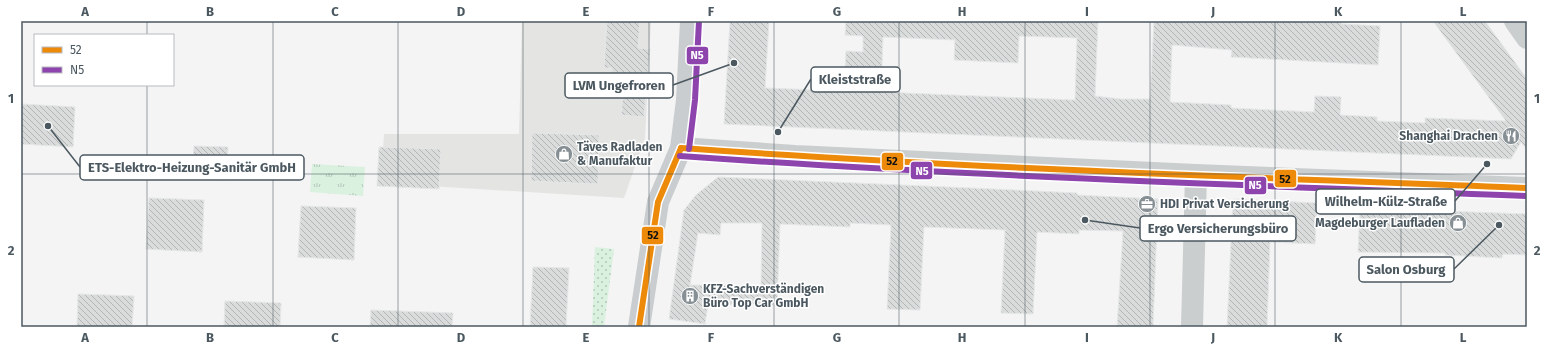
<svg xmlns="http://www.w3.org/2000/svg" width="1548" height="348" viewBox="0 0 1548 348" font-family="'Fira Sans',sans-serif">
<defs>
<pattern id="grass-dots" width="8" height="8" patternUnits="userSpaceOnUse"><rect width="8" height="8" fill="#daf1e0"/><path d="M2 2h.1M6 6h.1" fill="none" stroke="#b3c6b9" stroke-width="1.8" stroke-linecap="round"/></pattern>
<pattern id="park-tufts" width="24" height="20" patternUnits="userSpaceOnUse"><rect width="24" height="20" fill="#daf1e0"/><path d="M3 7l-1-3M5 7V3M7 7l1-3M15 17l-1-3M17 17v-4M19 17l1-3" fill="none" stroke="#b3c6b9"/></pattern>
<pattern id="building-back-hatch" width="6" height="6" patternUnits="userSpaceOnUse"><rect width="6" height="6" fill="#dadcdc"/><path d="M-1 5l2 2M0 0l6 6M5-1l2 2" fill="none" stroke="#b3b5b6"/></pattern>
</defs>
<rect width="100%" height="100%" fill="#f4f4f4"/>
<!-- commercial -->
<polygon fill="#e4e4e2" points="522,21 651,21 645,138 624,198 381,183 384,134 519,134"/>
<!-- grass -->
<polygon fill="url(#grass-dots)" points="595,247 614,249 604,327 592,327"/>
<!-- park -->
<polygon fill="url(#park-tufts)" points="312,164 365,167 363,196 310,192"/>
<!-- building -->
<g fill="url(#building-back-hatch)" stroke="#e5e6e7" fill-rule="evenodd">
<polygon points="607,21 640,21 638,48 650,49 644,117 621,115 623,94 610,93 612,68 604,68"/>
<path d="M 730,21 L 769,21 L 765,88 L 844,91 L 846,51 L 863,52 L 863,36 L 845,35 L 846,21 L 1098,21 L 1095,96 L 1120,99 L 1150,99 L 1154,21 L 1340,21 L 1342,24 L 1380,26 L 1378,65 L 1231,57 L 1232,50 L 1172,45 L 1170,102 L 1231,105 L 1231,108 L 1314,112 L 1315,96 L 1341,97 L 1340,115 L 1377,117 L 1377,121 L 1425,123 L 1425,118 L 1506,121 L 1433,21 L 1485,21 L 1527,79 L 1527,150 L 1521,142 L 1511,159 L 724,124 ZM 1019,36 L 1077,38 L 1075,100 L 881,92 L 883,37 L 955,40 L 954,60 L 1018,63 Z"/>
<polygon points="21,104 75,107 73,147 21,144"/>
<polygon points="532,133 599,135 598,184 531,181"/>
<polygon points="194,146 228,147 226,180 192,178"/>
<polygon points="379,147 441,149 439,189 377,186"/>
<path d="M 718,177 L 994,189 L 1077,193 L 1077,195 L 1158,199 L 1153,327 L 1117,327 L 1123,231 L 1079,230 L 1079,234 L 1037,232 L 1033,314 L 1001,313 L 1005,230 L 924,227 L 920,310 L 887,309 L 891,225 L 850,223 L 850,227 L 780,224 L 777,305 L 708,304 L 705,324 L 669,319 L 684,210 L 696,195 ZM 721,223 L 762,223 L 761,286 L 690,285 L 698,233 L 720,235 Z"/>
<polygon points="149,198 204,200 202,252 146,249"/>
<polygon points="1233,199 1317,203 1315,244 1270,242 1267,327 1227,327"/>
<polygon points="301,206 356,208 354,260 298,257"/>
<polygon points="1360,208 1527,214 1527,255 1503,254 1502,258 1445,255 1445,253 1358,252"/>
<polygon points="533,267 569,268 566,327 530,327"/>
<polygon points="78,294 134,296 132,327 77,327"/>
<polygon points="225,301 281,303 280,327 224,327"/>
<polygon points="371,310 453,313 452,327 370,327"/>
</g>
<g fill="none" stroke-linecap="round" stroke-linejoin="round">
<!-- minor -->
<g stroke="#cbcecf" stroke-width="22">
<polyline points="1515,21 1527,38"/>
<polyline points="681,148 795,156 1196,175 1527,188"/>
<polyline points="1192,327 1196,175"/>
</g>
<!-- major -->
<polyline stroke="#c9cdcf" stroke-width="22" points="639,327 658,202 681,148 687,100 691,21"/>
<defs>
<g id="bus-1">
<path d="M 681,148 C 963,168 1245,177 1527,188"/>
<polyline points="639,327 658,202 681,148"/>
</g>
<g id="bus-2">
<polyline points="689,149 695,100 699,21"/>
<path d="M 680,156 C 962,176 1245,185 1527,196"/>
</g>
</defs>
<!-- bus-1 casing -->
<use href="#bus-1" stroke="#fff" stroke-width="9"/>
<!-- bus-2 casing -->
<use href="#bus-2" stroke="#fff" stroke-width="9"/>
<!-- bus-1 -->
<use href="#bus-1" stroke="#ed8a0a" stroke-width="6"/>
<!-- bus-2 -->
<use href="#bus-2" stroke="#8e44ad" stroke-width="6"/>
</g>
<!-- grid -->
<path fill="none" stroke="#4b5860" stroke-width="1" stroke-opacity="0.55" d="M 147,21 L 147,35M 273,21 L 273,327M 398,21 L 398,327M 523,21 L 523,327M 649,21 L 649,327M 774,21 L 774,327M 899,21 L 899,327M 1025,21 L 1025,327M 1150,21 L 1150,327M 1275,21 L 1275,327M 1401,21 L 1401,327M 147,85 L 147,327M 21,174 L 1527,174"/>
<!-- icons -->
<defs>
<symbol id="restaurant-disc" viewBox="-11 -11 22 22"><circle r="9.5" fill="#868f94" stroke="#fff"/><path d="M-5-6h1v4h1v-4h1v4h1v-4h1v5L-1.5 .5V6h-2V.5L-5-1ZM5-6V6H3V1.5H1.5Q1.5-4 5-6Z" fill="#fff"/></symbol>
<symbol id="shop-disc" viewBox="-11 -11 22 22"><circle r="9.5" fill="#868f94" stroke="#fff"/><path d="M-5-2.5h2.3a2.7 3.5 0 0 1 5.4 0H5L5.5 6h-11ZM-1.5-2.5h3a1.5 2.3 0 0 0-3 0Z" fill="#fff"/></symbol>
<symbol id="office-disc" viewBox="-11 -11 22 22"><circle r="9.5" fill="#868f94" stroke="#fff"/><path d="M-6-3h4V-5.5h4V-3h4V5H-6ZM-1-4.5V-3h2v-1.5ZM-6 0V1H6V0Z" fill="#fff"/></symbol>
<symbol id="building-disc" viewBox="-11 -11 22 22"><circle r="9.5" fill="#868f94" stroke="#fff"/><path d="M-4-6H4V6H1V3H-1V6H-4ZM-2.5-4.3h1.7v1.8h-1.7ZM.8-4.3h1.7v1.8H.8ZM-2.5-1h1.7V.8h-1.7ZM.8-1h1.7V.8H.8Z" fill="#fff"/></symbol>
</defs>
<g fill-rule="evenodd">
<use href="#restaurant-disc" x="1501" y="126" width="20" height="20"/>
<use href="#shop-disc" x="554" y="144" width="20" height="20"/>
<use href="#office-disc" x="1137" y="194" width="20" height="20"/>
<use href="#shop-disc" x="1448" y="213" width="20" height="20"/>
<use href="#building-disc" x="680" y="286" width="20" height="20"/>
</g>
<g text-anchor="middle" dominant-baseline="central" stroke-width="3" stroke-linejoin="round" paint-order="stroke">
<!-- poi labels -->
<g font-size="12" font-weight="bold" fill="#4b5860" stroke="#fff" text-anchor="start">
<text x="1498" y="136" text-anchor="end">Shanghai Drachen</text>
<text x="577" y="147">Täves Radladen<tspan x="577" dy="14">&amp; Manufaktur</tspan></text>
<text x="1160" y="204">HDI Privat Versicherung</text>
<text x="1445" y="223" text-anchor="end">Magdeburger Laufladen</text>
<text x="703" y="289">KFZ-Sachverständigen<tspan x="703" dy="14">Büro Top Car GmbH</tspan></text>
</g>
</g>
<!-- callouts -->
<path fill="none" stroke="#4b5860" stroke-width="1.5" d="M778 132L811 79M734 63L673 85M48 126L80 167M1487 164L1455 201M1085 220L1140 228M1499 225L1454 269"/>
<g fill="#4b5860" stroke="#fff" stroke-width="1.5">
<circle cx="778" cy="132" r="4"/>
<circle cx="734" cy="63" r="4"/>
<circle cx="48" cy="126" r="4"/>
<circle cx="1487" cy="164" r="4"/>
<circle cx="1085" cy="220" r="4"/>
<circle cx="1499" cy="225" r="4"/>
</g>
<g fill="#fff" stroke="#4b5860" stroke-width="1.5">
<rect x="811" y="67" width="89" height="25" rx="4"/>
<rect x="565" y="73" width="108" height="25" rx="4"/>
<rect x="80" y="155" width="224" height="25" rx="4"/>
<rect x="1316" y="189" width="139" height="25" rx="4"/>
<rect x="1140" y="216" width="156" height="25" rx="4"/>
<rect x="1359" y="257" width="95" height="25" rx="4"/>
</g>
<g font-size="13" text-anchor="middle" font-weight="bold" fill="#4b5860">
<text x="855" y="84">Kleiststraße</text>
<text x="619" y="90">LVM Ungefroren</text>
<text x="192" y="172">ETS-Elektro-Heizung-Sanitär GmbH</text>
<text x="1386" y="206">Wilhelm-Külz-Straße</text>
<text x="1218" y="233">Ergo Versicherungsbüro</text>
<text x="1406" y="274">Salon Osburg</text>
</g>
<g stroke="#fff" stroke-width="1.5">
<rect x="686" y="46" width="23" height="19" rx="4" fill="#8e44ad"/>
<rect x="881" y="152" width="23" height="19" rx="4" fill="#ed8a0a"/>
<rect x="910" y="161" width="23" height="19" rx="4" fill="#8e44ad"/>
<rect x="1274" y="169" width="23" height="19" rx="4" fill="#ed8a0a"/>
<rect x="1244" y="176" width="23" height="19" rx="4" fill="#8e44ad"/>
<rect x="641" y="226" width="23" height="19" rx="4" fill="#ed8a0a"/>
</g>
<g font-size="11" text-anchor="middle" font-weight="bold" fill="#fff">
<text x="697" y="59">N5</text>
<text x="922" y="175">N5</text>
<text x="1255" y="189">N5</text>
</g>
<g font-size="11" text-anchor="middle" font-weight="bold" fill="#111">
<text x="892" y="165">52</text>
<text x="1285" y="183">52</text>
<text x="653" y="239">52</text>
</g>
<!-- border -->
<rect width="1548" height="348" fill="none" stroke="#ffffff" stroke-width="44"/>
<!-- legend -->
<rect x="34" y="34" width="140" height="52" fill="#ffffff" stroke="#b7bcbf"/>
<rect x="42" y="47" width="20" height="6" fill="#ed8a0a" stroke="#b7bcbf"/>
<text x="70" y="54" font-size="12" fill="#4b5860">52</text>
<rect x="42" y="67" width="20" height="6" fill="#8e44ad" stroke="#b7bcbf"/>
<text x="70" y="74" font-size="12" fill="#4b5860">N5</text>
<rect x="22" y="22" width="1504" height="304" fill="none" stroke="#4b5860" stroke-width="1.5"/>
<g font-size="13" text-anchor="middle" font-weight="bold" fill="#4b5860">
<text x="85" y="16">A</text>
<text x="210" y="16">B</text>
<text x="335" y="16">C</text>
<text x="461" y="16">D</text>
<text x="586" y="16">E</text>
<text x="711" y="16">F</text>
<text x="837" y="16">G</text>
<text x="962" y="16">H</text>
<text x="1087" y="16">I</text>
<text x="1213" y="16">J</text>
<text x="1338" y="16">K</text>
<text x="1463" y="16">L</text>
<text x="11" y="103">1</text>
<text x="1537" y="103">1</text>
<text x="11" y="255">2</text>
<text x="1537" y="255">2</text>
<text x="85" y="342">A</text>
<text x="210" y="342">B</text>
<text x="335" y="342">C</text>
<text x="461" y="342">D</text>
<text x="586" y="342">E</text>
<text x="711" y="342">F</text>
<text x="837" y="342">G</text>
<text x="962" y="342">H</text>
<text x="1087" y="342">I</text>
<text x="1213" y="342">J</text>
<text x="1338" y="342">K</text>
<text x="1463" y="342">L</text>
</g>
</svg>
